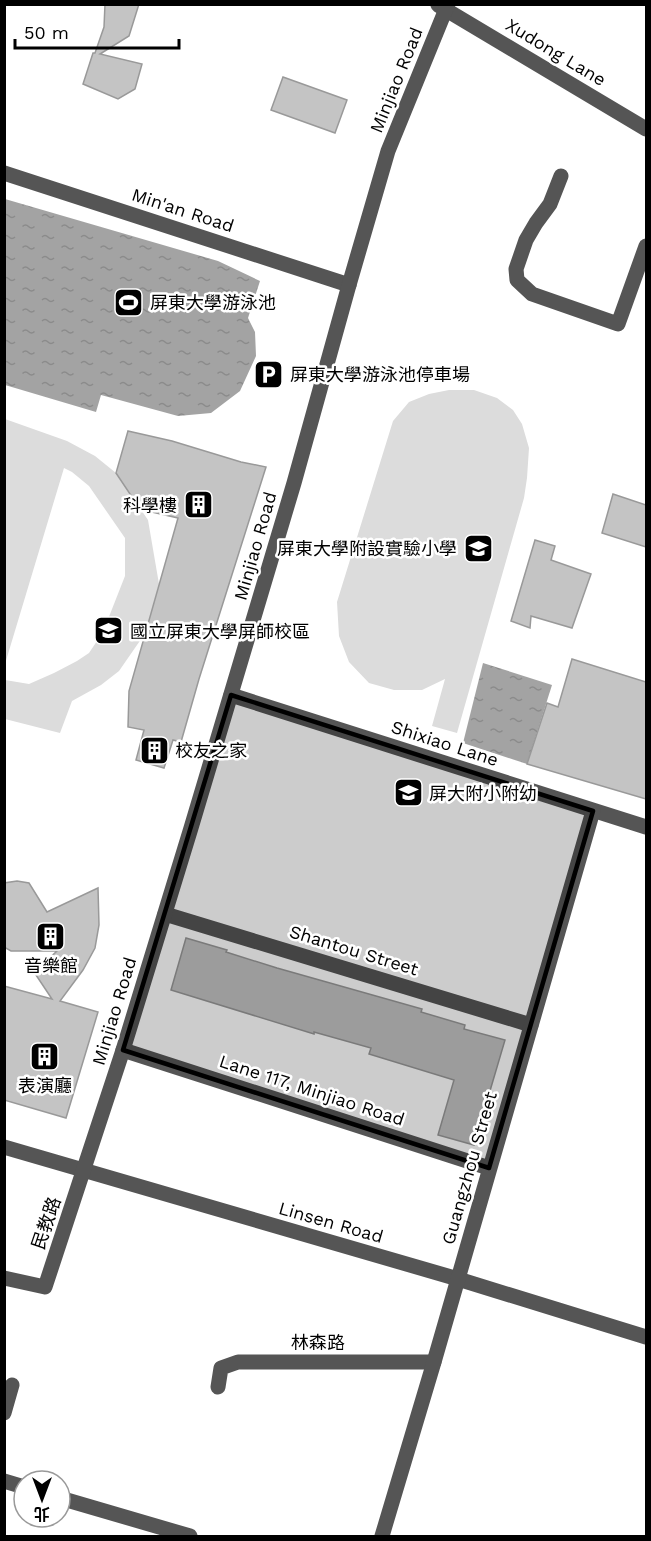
<svg xmlns="http://www.w3.org/2000/svg" width="651" height="1541" viewBox="0 0 651 1541" font-family="'Work Sans','Noto Sans TC',sans-serif">
<defs>
<pattern id="water-ripples" width="26" height="14" patternUnits="userSpaceOnUse" patternTransform="scale(1.5)"><rect width="26" height="14" fill="#a3a3a3"/><path d="M2 4q2-2 4 0t4 0M15 11q2-2 4 0t4 0" fill="none" stroke="#8b8b8b"/></pattern>
</defs>
<rect width="100%" height="100%" fill="#fff"/>
<!-- grass -->
<g fill="#dcdcdc">
<polygon points="449,390 474,390 497,398 513,410 522,424 529,448 527,478 524,498 457,733 432,726 445,679 422,690 394,690 369,683 349,662 339,636 337,602 393,421 409,402 429,394"/>
<polygon points="5,419 67,441 95,456 116,473 148,520 154,555 159,584 146,632 119,671 101,685 72,701 60,733 5,719 5,680 29,684 54,673 77,661 89,653 103,632 125,576 125,538 89,486 72,472 64,468 5,664"/>
</g>
<!-- water -->
<g fill="url(#water-ripples)">
<polygon points="5,199 218,261 260,281 248,318 255,332 256,356 240,391 211,413 178,416 101,395 96,412 5,385"/>
<polygon points="483,663 552,685 527,764 463,743"/>
</g>
<!-- building -->
<g fill="#c4c4c4" stroke="#999" stroke-width="1.5">
<polygon points="105,4 139,4 129,36 100,54 142,64 135,89 118,99 83,84 93,53 95,53 104,27"/>
<polygon points="283,77 347,100 335,133 271,110"/>
<polygon points="128,431 172,441 241,462 266,467 199,679 181,742 173,740 164,768 136,760 144,730 128,727 129,691 178,518 152,512 132,497 116,473"/>
<polygon points="613,494 646,505 646,547 602,533"/>
<polygon points="535,540 555,546 551,560 591,574 572,628 531,616 530,628 511,621"/>
<polygon points="572,659 646,682 646,799 527,764 547,703 558,707"/>
<polygon points="17,881 29,883 47,912 98,888 99,925 95,948 83,970 60,1001 98,1012 66,1118 4,1100 4,986 52,999 34,972 57,951 11,951 4,947 4,883"/>
<polygon points="186,938 227,950 226,952 277,968 422,1009 421,1012 465,1025 464,1029 505,1040 474,1145 438,1135 454,1080 369,1054 371,1048 314,1032 314,1034 171,990"/>
</g>
<g fill="none" stroke-linecap="round" stroke-linejoin="round">
<!-- minor -->
<g stroke="#555" stroke-width="15">
<polyline points="438,5 646,129"/>
<polyline points="4,173 349,285"/>
<polyline points="561,176 550,204 536,223 526,240 516,269 517,280 532,294 618,324 646,246"/>
<polyline points="231,695 646,827"/>
<polyline points="165,914 531,1025"/>
<polyline points="123,1050 489,1168"/>
<polyline points="4,1147 458,1279 646,1337"/>
<polyline points="4,1278 45,1287 123,1050 191,828 294,483 349,285 388,151 448,4"/>
<polyline points="218,1387 221,1368 238,1362 434,1362"/>
<polyline points="4,1413 12,1385"/>
<polyline points="4,1481 24,1487"/>
<polyline points="60,1498 190,1536"/>
<polyline points="382,1536 434,1362 593,811"/>
</g>
</g>
<!-- marked area -->
<path fill="#000" fill-opacity="0.2" stroke="#000" stroke-width="4.5" stroke-linejoin="round" d="M 231,695 L 593,811 L 489,1168 L 123,1050 Z"/>
<!-- icons -->
<defs>
<symbol id="stadium-square" viewBox="-11 -11 22 22"><rect x="-9" y="-9" width="18" height="18" rx="4" fill="#000" stroke="#fff"/><path d="M0-5a6.5 5 0 1 0 0 10a6.5 5 0 1 0 0-10ZM-3.5-1.8h7v3.6h-7Z" fill="#fff"/></symbol>
<symbol id="parking-square" viewBox="-11 -11 22 22"><rect x="-9" y="-9" width="18" height="18" rx="4" fill="#000" stroke="#fff"/><path d="M-3.5-5.5H1a3.5 3.5 0 0 1 0 7H-1V5.5H-3.5ZM-1-3.4V-.6H.8a1.4 1.4 0 0 0 0-2.8Z" fill="#fff"/></symbol>
<symbol id="building-square" viewBox="-11 -11 22 22"><rect x="-9" y="-9" width="18" height="18" rx="4" fill="#000" stroke="#fff"/><path d="M-4-6H4V6H1V3H-1V6H-4ZM-2.5-4.3h1.7v1.8h-1.7ZM.8-4.3h1.7v1.8H.8ZM-2.5-1h1.7V.8h-1.7ZM.8-1h1.7V.8H.8Z" fill="#fff"/></symbol>
<symbol id="school-square" viewBox="-11 -11 22 22"><rect x="-9" y="-9" width="18" height="18" rx="4" fill="#000" stroke="#fff"/><path d="M0-5L7-2L0 1L-7-2ZM-4 1L0 2.5L4 1V4Q0 6-4 4Z" fill="#fff"/></symbol>
<symbol id="university-square" viewBox="-11 -11 22 22"><rect x="-9" y="-9" width="18" height="18" rx="4" fill="#000" stroke="#fff"/><path d="M0-5L7-2L0 1L-7-2ZM-4 1L0 2.5L4 1V4Q0 6-4 4Z" fill="#fff"/></symbol>
</defs>
<g fill-rule="evenodd">
<use href="#stadium-square" x="112" y="286" width="33" height="33"/>
<use href="#parking-square" x="252" y="358" width="33" height="33"/>
<use href="#building-square" x="182" y="488" width="33" height="33"/>
<use href="#school-square" x="462" y="532" width="33" height="33"/>
<use href="#university-square" x="92" y="614" width="33" height="33"/>
<use href="#building-square" x="138" y="734" width="33" height="33"/>
<use href="#school-square" x="392" y="776" width="33" height="33"/>
<use href="#building-square" x="34" y="920" width="33" height="33"/>
<use href="#building-square" x="28" y="1040" width="33" height="33"/>
</g>
<g text-anchor="middle" dominant-baseline="central" stroke-width="5" stroke-linejoin="round" paint-order="stroke">
<!-- street labels -->
<g font-size="18" fill="#000" stroke="#fff">
<text transform="translate(556 52) rotate(31)">Xudong Lane</text>
<text transform="translate(396 80) rotate(-68)">Minjiao Road</text>
<text transform="translate(183 210) rotate(18)">Min'an Road</text>
<text transform="translate(255 546) rotate(-74)">Minjiao Road</text>
<text transform="translate(445 743) rotate(18)">Shixiao Lane</text>
<text transform="translate(354 950) rotate(17)">Shantou Street</text>
<text transform="translate(114 1011) rotate(-73)">Minjiao Road</text>
<text transform="translate(312 1090) rotate(18)">Lane 117, Minjiao Road</text>
<text transform="translate(469 1168) rotate(-74)">Guangzhou Street</text>
<text transform="translate(331 1222) rotate(16)">Linsen Road</text>
<text transform="translate(46 1223) rotate(-71)">民教路</text>
<text x="318" y="1342">林森路</text>
</g>
<!-- poi labels -->
<g font-size="18" fill="#000" stroke="#fff" text-anchor="start">
<text x="150" y="302">屏東大學游泳池</text>
<text x="290" y="374">屏東大學游泳池停車場</text>
<text x="177" y="505" text-anchor="end">科學樓</text>
<text x="457" y="548" text-anchor="end">屏東大學附設實驗小學</text>
<text x="130" y="631">國立屏東大學屏師校區</text>
<text x="175" y="750">校友之家</text>
<text x="429" y="793">屏大附小附幼</text>
<text x="51" y="965" text-anchor="middle">音樂館</text>
<text x="45" y="1085" text-anchor="middle">表演廳</text>
</g>
</g>
<!-- border -->
<rect width="651" height="1541" fill="none" stroke="#000000" stroke-width="12"/>
<!-- north arrow -->
<g transform="translate(42 1499) rotate(180)"><circle r="28" fill="#ffffff" stroke="#999999" stroke-width="1.5"/>
<path d="M0-4.5L10 22L0 15L-10 22Z" fill="#000000"/>
<text y="-9" font-size="16" font-weight="bold" text-anchor="middle" fill="#000000">北</text>
</g>
<!-- scale -->
<path d="M15 39v9h164v-9" fill="none" stroke="#000000" stroke-width="3"/>
<text x="24" y="39" font-size="18" fill="#000000" stroke="#ffffff" stroke-width="4.5" paint-order="stroke">50 m</text>
</svg>
